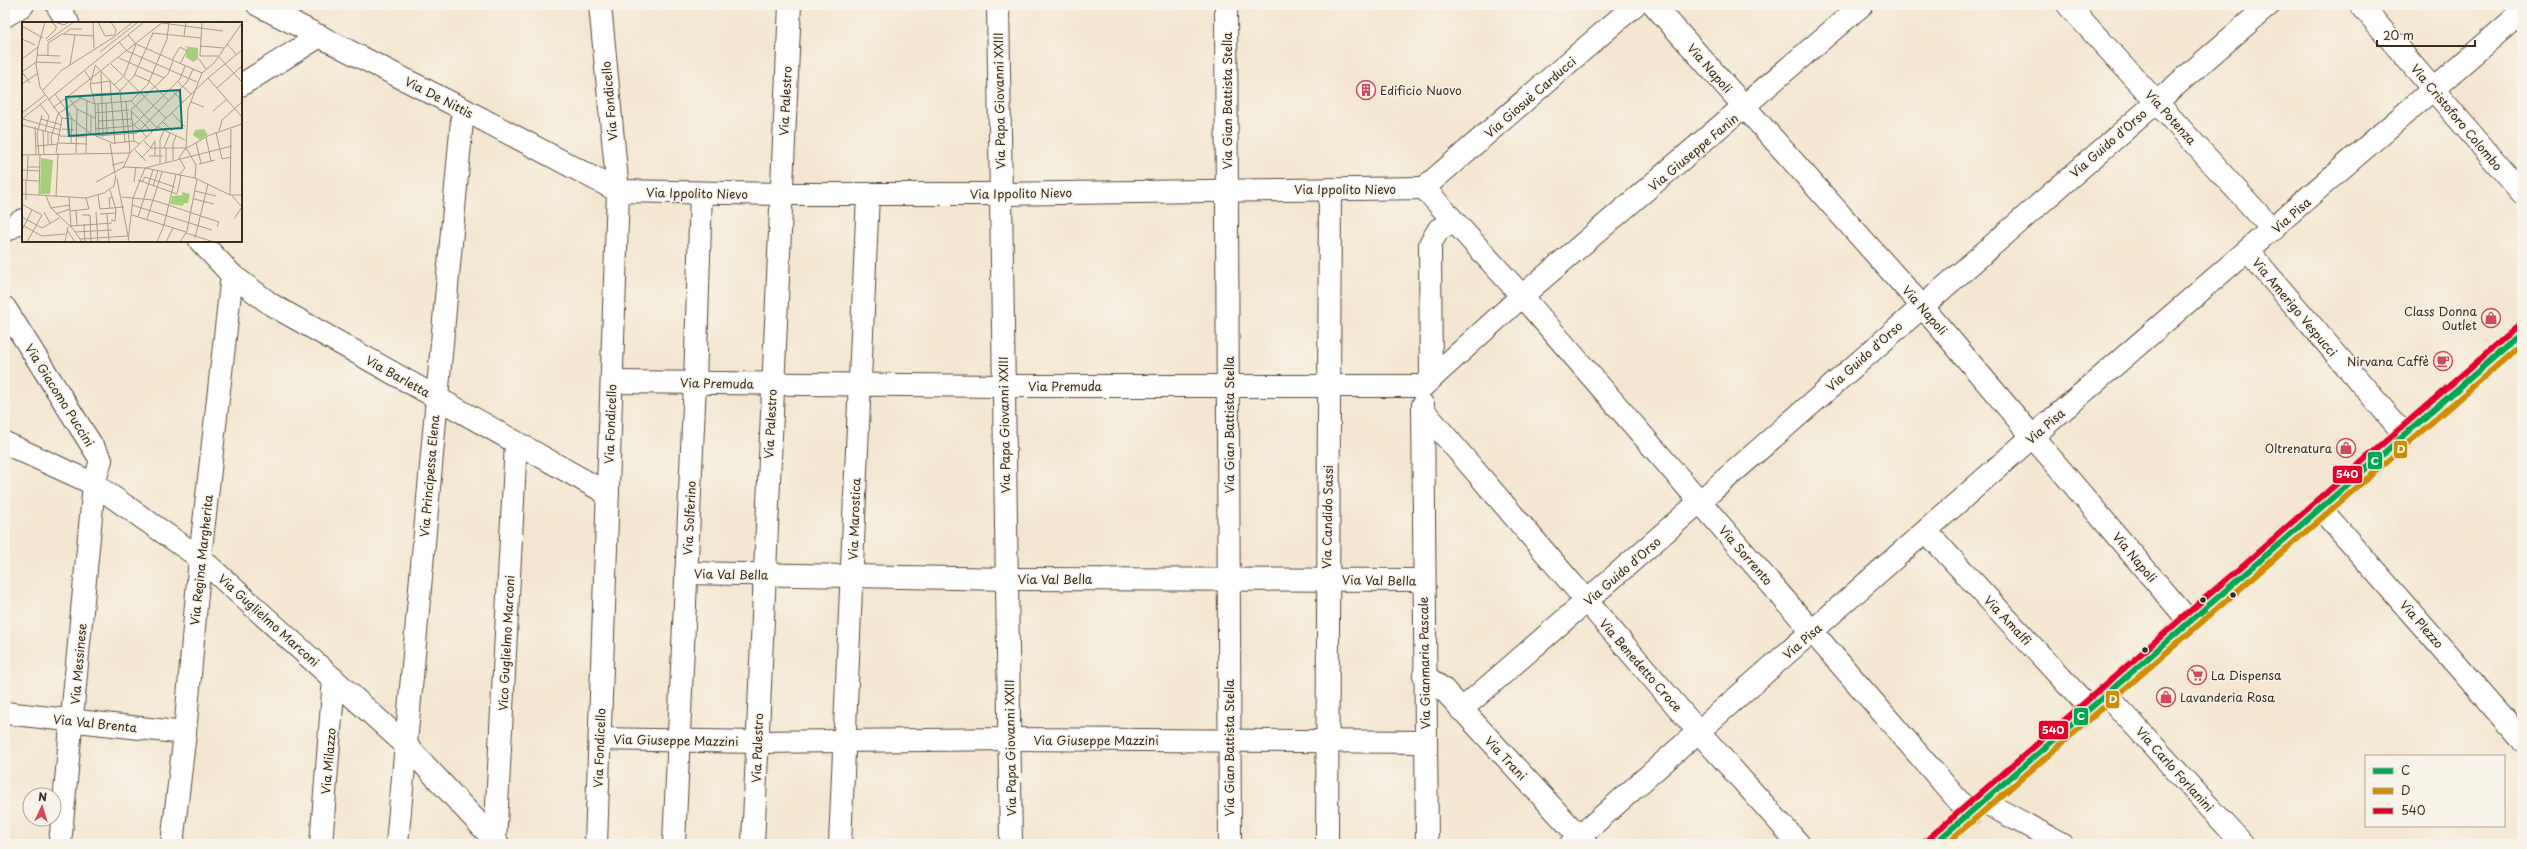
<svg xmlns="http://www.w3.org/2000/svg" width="2527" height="849" viewBox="0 0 2527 849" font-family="'Playpen Sans',sans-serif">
<rect width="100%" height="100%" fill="#f7f3e8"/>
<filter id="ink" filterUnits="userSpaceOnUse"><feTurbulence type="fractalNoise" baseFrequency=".025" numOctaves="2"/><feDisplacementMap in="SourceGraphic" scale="8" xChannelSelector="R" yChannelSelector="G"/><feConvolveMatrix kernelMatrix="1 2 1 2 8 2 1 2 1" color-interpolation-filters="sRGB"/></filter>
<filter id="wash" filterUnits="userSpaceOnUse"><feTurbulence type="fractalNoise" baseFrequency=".012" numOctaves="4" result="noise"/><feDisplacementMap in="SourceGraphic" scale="16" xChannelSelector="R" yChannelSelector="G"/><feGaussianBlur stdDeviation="0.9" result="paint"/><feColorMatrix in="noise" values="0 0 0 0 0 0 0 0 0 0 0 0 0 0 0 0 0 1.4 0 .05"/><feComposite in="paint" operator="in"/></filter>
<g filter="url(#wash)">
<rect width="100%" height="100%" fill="#f4e6d0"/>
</g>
<g filter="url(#ink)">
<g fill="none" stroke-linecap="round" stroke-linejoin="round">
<defs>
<g id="street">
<polyline points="57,5 68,23"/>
<polyline points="258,5 463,109 618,191 781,194 1000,194 1424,188"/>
<polyline points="998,5 1011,844"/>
<polyline points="1226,5 1230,844"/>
<polyline points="1654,5 1921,305 2189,621"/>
<polyline points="2068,5 2273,230"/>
<polyline points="2361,5 2522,193"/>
<polyline points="5,16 23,5"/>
<polyline points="241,85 320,36"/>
<polyline points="1424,188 1522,296 1970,814"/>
<polyline points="1424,188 1635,5"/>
<polyline points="5,231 23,220"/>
<polyline points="200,241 232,275 272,305 608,494"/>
<polyline points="2248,251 2405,435"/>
<polyline points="5,308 101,460 94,484 60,844"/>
<polyline points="1431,379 1430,244 1439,229 1455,222"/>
<polyline points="612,382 1003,386 1423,386"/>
<polyline points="1423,386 1522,296 1862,5"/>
<polyline points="1423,405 1427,844"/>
<polyline points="1423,410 1698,731 1799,844"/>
<polyline points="5,443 94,484 200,558 406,745 498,844"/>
<polyline points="2321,509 2522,740"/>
<polyline points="1926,531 2090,709"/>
<polyline points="686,573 1008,579 1423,580"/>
<polyline points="1424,675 1443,689 1586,844"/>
<polyline points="2106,694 2243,844"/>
<path d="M 1461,710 C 1731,476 1998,238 2269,5"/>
<polyline points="5,713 185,733"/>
<polyline points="600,739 757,742 1010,739 1425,742"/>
<polyline points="1984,802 2062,844"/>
<polyline points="495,843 516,443"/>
<polyline points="172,844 185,733 200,558 232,275"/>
<polyline points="321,844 334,679"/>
<polyline points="397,844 463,109"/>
<polyline points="596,844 618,191 600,5"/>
<polyline points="674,844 695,383 701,193"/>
<polyline points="753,844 790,5"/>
<polyline points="840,844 868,194"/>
<polyline points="1327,844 1330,189"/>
<polyline points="1571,844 2033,436 2522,12"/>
</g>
<polyline id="secondary" points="1934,844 2522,333"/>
</defs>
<!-- street casing -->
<use href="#street" stroke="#574639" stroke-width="24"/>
<!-- secondary casing -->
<use href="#secondary" stroke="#574639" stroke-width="24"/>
<!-- street -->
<use href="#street" stroke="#fff" stroke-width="22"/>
<!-- secondary -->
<use href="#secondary" stroke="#fff" stroke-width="22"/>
<defs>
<polyline id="bus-1" points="1934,844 2522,333"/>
<polyline id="bus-2" points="1946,844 2522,344"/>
<polyline id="bus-3" points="1929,838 2517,327"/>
</defs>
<!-- bus-1 casing -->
<use href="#bus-1" stroke="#f7f3e8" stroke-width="9"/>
<!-- bus-2 casing -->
<use href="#bus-2" stroke="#f7f3e8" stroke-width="9"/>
<!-- bus-3 casing -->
<use href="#bus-3" stroke="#f7f3e8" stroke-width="9"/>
<!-- bus-1 -->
<use href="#bus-1" stroke="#00a651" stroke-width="6"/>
<!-- bus-2 -->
<use href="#bus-2" stroke="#d18d06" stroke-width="6"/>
<!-- bus-3 -->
<use href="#bus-3" stroke="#e4002b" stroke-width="6"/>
</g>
</g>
<!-- icons -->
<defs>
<symbol id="building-ring" viewBox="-11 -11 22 22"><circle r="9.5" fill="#f7f3e8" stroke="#d1495b" stroke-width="1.5"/><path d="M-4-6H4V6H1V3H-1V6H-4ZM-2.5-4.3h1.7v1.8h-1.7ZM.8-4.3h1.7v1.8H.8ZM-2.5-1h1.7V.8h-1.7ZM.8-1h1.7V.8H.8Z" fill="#d1495b"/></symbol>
<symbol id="shop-ring" viewBox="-11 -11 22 22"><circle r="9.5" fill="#f7f3e8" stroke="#d1495b" stroke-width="1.5"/><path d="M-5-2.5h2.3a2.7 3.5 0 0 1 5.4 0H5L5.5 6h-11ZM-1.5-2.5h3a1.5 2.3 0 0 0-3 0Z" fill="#d1495b"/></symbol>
<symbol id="cafe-ring" viewBox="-11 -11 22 22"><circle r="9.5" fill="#f7f3e8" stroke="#d1495b" stroke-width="1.5"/><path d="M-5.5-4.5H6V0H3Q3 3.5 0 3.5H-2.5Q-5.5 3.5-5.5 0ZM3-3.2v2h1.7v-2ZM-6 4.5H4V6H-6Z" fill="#d1495b"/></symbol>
<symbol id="supermarket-ring" viewBox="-11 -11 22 22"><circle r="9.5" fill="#f7f3e8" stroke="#d1495b" stroke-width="1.5"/><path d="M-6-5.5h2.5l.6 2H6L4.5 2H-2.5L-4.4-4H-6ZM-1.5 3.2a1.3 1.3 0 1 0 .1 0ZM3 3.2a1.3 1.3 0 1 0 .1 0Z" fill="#d1495b"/></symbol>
</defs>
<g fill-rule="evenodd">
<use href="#building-ring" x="1355" y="79" width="22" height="22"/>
<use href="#shop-ring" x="2480" y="307" width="22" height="22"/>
<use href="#cafe-ring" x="2432" y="350" width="22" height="22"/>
<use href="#shop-ring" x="2335" y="437" width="22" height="22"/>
<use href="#supermarket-ring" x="2186" y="664" width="22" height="22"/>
<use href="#shop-ring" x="2155" y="686" width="22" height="22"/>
</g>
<!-- markers -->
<g fill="#3b2a1e" stroke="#f7f3e8" stroke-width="1.5">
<circle cx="2233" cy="595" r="3.5"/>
<circle cx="2203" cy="600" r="3.5"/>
<circle cx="2145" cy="650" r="3.5"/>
</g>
<g text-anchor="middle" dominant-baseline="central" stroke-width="3" stroke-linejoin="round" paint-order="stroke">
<!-- street labels -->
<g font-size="12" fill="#3b2a1e" stroke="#f7f3e8">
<text transform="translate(1710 68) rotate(49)">Via Napoli</text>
<text transform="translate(439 97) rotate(27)">Via De Nittis</text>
<text transform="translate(1530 97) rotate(-41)">Via Giosuè Carducci</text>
<text transform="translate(609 101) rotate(-95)">Via Fondicello</text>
<text transform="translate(785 101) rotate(-87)">Via Palestro</text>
<text transform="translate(999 101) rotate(-91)">Via Papa Giovanni XXIII</text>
<text transform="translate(1227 101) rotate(-90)">Via Gian Battista Stella</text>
<text transform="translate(2171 117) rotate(48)">Via Potenza</text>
<text transform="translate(2457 117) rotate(50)">Via Cristoforo Colombo</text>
<text transform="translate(2108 143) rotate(-41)">Via Guido d'Orso</text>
<text transform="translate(1693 152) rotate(-40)">Via Giuseppe Fanin</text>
<text x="1345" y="189">Via Ippolito Nievo</text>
<text transform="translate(697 193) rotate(1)">Via Ippolito Nievo</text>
<text transform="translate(1021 193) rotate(-1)">Via Ippolito Nievo</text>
<text transform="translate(2291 215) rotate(-41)">Via Pisa</text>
<text transform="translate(2295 307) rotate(50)">Via Amerigo Vespucci</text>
<text transform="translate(1925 310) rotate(49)">Via Napoli</text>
<text transform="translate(1864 356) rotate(-42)">Via Guido d'Orso</text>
<text transform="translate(398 376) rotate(29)">Via Barletta</text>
<text transform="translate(717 383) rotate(1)">Via Premuda</text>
<text x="1065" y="386">Via Premuda</text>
<text transform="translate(60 395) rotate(58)">Via Giacomo Puccini</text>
<text transform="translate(610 424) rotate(-88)">Via Fondicello</text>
<text transform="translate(770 424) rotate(-87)">Via Palestro</text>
<text transform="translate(1004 425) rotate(-91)">Via Papa Giovanni XXIII</text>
<text transform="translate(1229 425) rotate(-90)">Via Gian Battista Stella</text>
<text transform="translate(2045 426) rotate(-41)">Via Pisa</text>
<text transform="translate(429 476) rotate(-85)">Via Principessa Elena</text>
<text transform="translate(1327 517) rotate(-89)">Via Candido Sassi</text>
<text transform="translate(689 518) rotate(-87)">Via Solferino</text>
<text transform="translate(854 519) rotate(-88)">Via Marostica</text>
<text transform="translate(1746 555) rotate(49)">Via Sorrento</text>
<text transform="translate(2135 557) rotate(50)">Via Napoli</text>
<text transform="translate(201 560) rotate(-84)">Via Regina Margherita</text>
<text transform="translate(1622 571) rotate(-41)">Via Guido d'Orso</text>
<text transform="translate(731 574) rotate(1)">Via Val Bella</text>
<text x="1055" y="579">Via Val Bella</text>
<text transform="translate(1379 580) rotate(1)">Via Val Bella</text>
<text transform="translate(269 620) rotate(42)">Via Guglielmo Marconi</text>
<text transform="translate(2008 620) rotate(47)">Via Amalfi</text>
<text transform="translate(2422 624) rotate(49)">Via Plezzo</text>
<text transform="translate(1802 641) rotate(-41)">Via Pisa</text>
<text transform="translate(506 643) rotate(-87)">Vico Guglielmo Marconi</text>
<text transform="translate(1424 663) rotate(-91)">Via Gianmaria Pascale</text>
<text transform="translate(78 664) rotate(-85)">Via Messinese</text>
<text transform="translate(1641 665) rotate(49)">Via Benedetto Croce</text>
<text transform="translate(95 723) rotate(6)">Via Val Brenta</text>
<text transform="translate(676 740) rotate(1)">Via Giuseppe Mazzini</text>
<text x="1096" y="740">Via Giuseppe Mazzini</text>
<text transform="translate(599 748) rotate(-88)">Via Fondicello</text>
<text transform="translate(757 748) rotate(-88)">Via Palestro</text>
<text transform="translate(1010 748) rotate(-91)">Via Papa Giovanni XXIII</text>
<text transform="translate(1229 748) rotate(-90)">Via Gian Battista Stella</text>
<text transform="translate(1506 758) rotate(47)">Via Trani</text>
<text transform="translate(328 761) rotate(-85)">Via Milazzo</text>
<text transform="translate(2175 769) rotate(48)">Via Carlo Forlanini</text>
</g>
<!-- poi labels -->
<g font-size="12" fill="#3b2a1e" stroke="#f7f3e8" text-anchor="start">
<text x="1380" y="90">Edificio Nuovo</text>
<text x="2477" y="311" text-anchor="end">Class Donna<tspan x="2477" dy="14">Outlet</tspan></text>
<text x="2429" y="361" text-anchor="end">Nirvana Caffè</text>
<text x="2332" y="448" text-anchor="end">Oltrenatura</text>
<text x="2211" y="675">La Dispensa</text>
<text x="2180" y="697">Lavanderia Rosa</text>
</g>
</g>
<!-- overview -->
<g transform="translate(22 22)">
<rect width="220" height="220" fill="#f4e6d0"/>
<path d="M 162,24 L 176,26 L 176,37 L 171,40 L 164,35 L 165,26 ZM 182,107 L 186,113 L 178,118 L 171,113 L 173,108 ZM 19,136 L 31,138 L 28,172 L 18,172 ZM 160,170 L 168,172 L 166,181 L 162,181 L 161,184 L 148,182 L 150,174 L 160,173 Z" fill="#a6cf7b"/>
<path fill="none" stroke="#aa9b89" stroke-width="1" d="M 33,0 L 42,3 L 47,0M 71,0 L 72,26M 76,0 L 83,14 L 91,13M 140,1 L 201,9M 0,4 L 21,16M 130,11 L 179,16M 42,12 L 48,7 L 60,7M 106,13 L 114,22 L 180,51M 93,14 L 111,0M 162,14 L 164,0M 0,17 L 13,23M 24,17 L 34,7 L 34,4 L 29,0M 25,19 L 52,0M 97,20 L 105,29 L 175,60M 205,22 L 214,32M 178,24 L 202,26M 16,25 L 14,43 L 18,65 L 40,96M 78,30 L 116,0M 15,33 L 38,34M 26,34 L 26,21 L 40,12 L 71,14M 178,34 L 180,0M 178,34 L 196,34M 196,34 L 220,60M 97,36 L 142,56M 0,37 L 16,25 L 23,0M 177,37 L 184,47M 150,38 L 158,25 L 165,29 L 158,42M 14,40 L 39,41M 89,42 L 144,96M 48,43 L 53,13M 73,43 L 98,69M 73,44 L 68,63 L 73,82 L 74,114 L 115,111 L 165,60 L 171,47M 62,48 L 69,58M 0,50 L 14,40M 0,50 L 8,61M 79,50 L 81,115M 113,53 L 127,59 L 147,79M 186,56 L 220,95M 155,59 L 169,72M 0,62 L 15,52M 92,63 L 102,54 L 114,22M 148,66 L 161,80M 195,66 L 220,44M 21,68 L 40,48 L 92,15 L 94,8 L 89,0M 98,69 L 103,120M 33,72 L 50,96 L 49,122M 71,72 L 96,71 L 112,54 L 131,11M 54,74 L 73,82 L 109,79M 46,75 L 55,87 L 73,96M 26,78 L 122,0M 109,79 L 126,62 L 145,17 L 147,0M 109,79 L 135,106M 104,80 L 108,131M 169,80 L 182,85M 84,81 L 85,113M 18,82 L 27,94 L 23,109M 76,82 L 77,114M 31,86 L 141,0M 109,88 L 146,52 L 151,39M 109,88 L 112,119M 109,89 L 130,110M 191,89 L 205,77M 0,91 L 23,73M 73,91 L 107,88M 150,91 L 163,105M 69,94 L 69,112M 40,96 L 50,97 L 69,112 L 93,122 L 88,59 L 68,62M 0,97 L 25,77M 1,97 L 39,108M 19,97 L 40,103M 77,99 L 110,97M 141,100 L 150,109M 111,102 L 125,115M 0,103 L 38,113M 112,103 L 158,57 L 163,44M 13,104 L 14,133M 136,105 L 163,118M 40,107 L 52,108M 73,107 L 110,104M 21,108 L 22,132M 197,109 L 200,98 L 220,80M 194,110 L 200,137 L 209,135M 38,114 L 65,115M 184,115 L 189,139M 122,119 L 129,126 L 164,126M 36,121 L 65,122M 88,121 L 93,152M 93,121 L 112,119 L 118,122M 174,121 L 179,141M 30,122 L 29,116 L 36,92 L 59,76M 26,123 L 26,110M 14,124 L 36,122M 129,125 L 133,119 L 133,134M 142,126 L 148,111M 113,128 L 124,139M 34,131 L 40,96M 54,131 L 55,87M 64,131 L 65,79M 0,133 L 108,131M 17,133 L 15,112 L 20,93M 127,134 L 141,134M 120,135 L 129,126M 157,136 L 163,127 L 188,113 L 220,102M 157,136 L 163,146 L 157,153M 151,138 L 151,121 L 154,114M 144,140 L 144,126M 138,141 L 138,118 L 142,108M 177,142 L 193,138M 90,143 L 102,140M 5,145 L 18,145M 101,146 L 108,131 L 186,56 L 220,28M 123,146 L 210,124M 0,148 L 18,149M 173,156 L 174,143 L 164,126 L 166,87 L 180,51 L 192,41 L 220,1M 95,157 L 106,214M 0,158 L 17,159M 5,158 L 6,134M 116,158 L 155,172 L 159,153M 74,160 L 102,145 L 123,146 L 173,156 L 208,173 L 220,173M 112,160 L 114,145M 120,160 L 123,155 L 153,165M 131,164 L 136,149M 88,168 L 94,188 L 93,199 L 89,198M 173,169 L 194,174M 0,172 L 64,176 L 82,171 L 92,164 L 94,153M 17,173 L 18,133M 76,173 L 78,187 L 102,185M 208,173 L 209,107M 24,174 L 29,186 L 51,207 L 60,220M 210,174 L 220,185M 34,175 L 36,131M 47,175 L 49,205M 100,175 L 131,178 L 197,200 L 195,205M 172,177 L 192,182M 4,178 L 4,158M 1,183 L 20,193 L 5,220M 110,183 L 190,208M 29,186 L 48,183M 88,186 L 87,176 L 91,175M 48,189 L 67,187 L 64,176M 54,189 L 55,203M 22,190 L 28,201M 74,190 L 76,220M 85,191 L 87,220M 34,192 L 48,187M 78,192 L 94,191M 60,193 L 68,193 L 69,220M 110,193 L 164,210M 0,195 L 20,206 L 37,196M 116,195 L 131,148M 125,197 L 140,150M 212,197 L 220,185M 62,202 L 63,220M 0,203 L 20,214 L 43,212M 49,204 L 90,201M 0,208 L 10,188M 45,208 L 53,220M 53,210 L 90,208M 164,211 L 192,220M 173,216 L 186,162M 58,217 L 106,214M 43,220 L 46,205M 106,220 L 111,176 L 123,146M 135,220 L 142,203 L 154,152M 144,220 L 151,206M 158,220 L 165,209 L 175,157"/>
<path fill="#0f766e" fill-opacity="0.15" stroke="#0f766e" stroke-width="2" d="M 158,68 L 160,106 L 47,114 L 44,75 Z"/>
<rect width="220" height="220" fill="none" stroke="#3b2a1e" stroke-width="2"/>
</g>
<g stroke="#f7f3e8" stroke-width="1.5">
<rect x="2393" y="440" width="15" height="19" rx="4" fill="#d18d06"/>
<rect x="2367" y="451" width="16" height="19" rx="4" fill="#00a651"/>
<rect x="2332" y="465" width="31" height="19" rx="4" fill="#e4002b"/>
<rect x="2105" y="690" width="15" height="19" rx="4" fill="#d18d06"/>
<rect x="2073" y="707" width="16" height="19" rx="4" fill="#00a651"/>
<rect x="2038" y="720" width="31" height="20" rx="4" fill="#e4002b"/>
</g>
<g font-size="11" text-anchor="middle" font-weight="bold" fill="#fff">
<text x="2401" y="453">D</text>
<text x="2375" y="465">C</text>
<text x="2347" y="478">540</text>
<text x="2113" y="703">D</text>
<text x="2081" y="720">C</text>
<text x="2053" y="734">540</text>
</g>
<!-- margin -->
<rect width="2527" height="849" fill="none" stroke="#f7f3e8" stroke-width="20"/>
<!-- legend -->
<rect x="2365" y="755" width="140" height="72" fill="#f7f3e8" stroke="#aca397"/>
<rect x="2373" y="768" width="20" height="6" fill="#00a651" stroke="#aca397"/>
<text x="2401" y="775" font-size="12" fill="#3b2a1e">C</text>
<rect x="2373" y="788" width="20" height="6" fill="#d18d06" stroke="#aca397"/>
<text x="2401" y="795" font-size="12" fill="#3b2a1e">D</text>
<rect x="2373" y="808" width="20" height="6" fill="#e4002b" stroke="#aca397"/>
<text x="2401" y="815" font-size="12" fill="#3b2a1e">540</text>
<!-- north arrow -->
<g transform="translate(42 807) rotate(4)"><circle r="19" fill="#f7f3e8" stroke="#aca397"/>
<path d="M0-3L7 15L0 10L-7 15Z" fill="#d1495b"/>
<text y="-6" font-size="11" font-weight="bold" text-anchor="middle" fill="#3b2a1e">N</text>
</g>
<!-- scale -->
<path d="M2377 40v6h98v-6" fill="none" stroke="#3b2a1e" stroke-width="2"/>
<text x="2383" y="40" font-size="12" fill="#3b2a1e" stroke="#f7f3e8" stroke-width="3" paint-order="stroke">20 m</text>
</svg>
